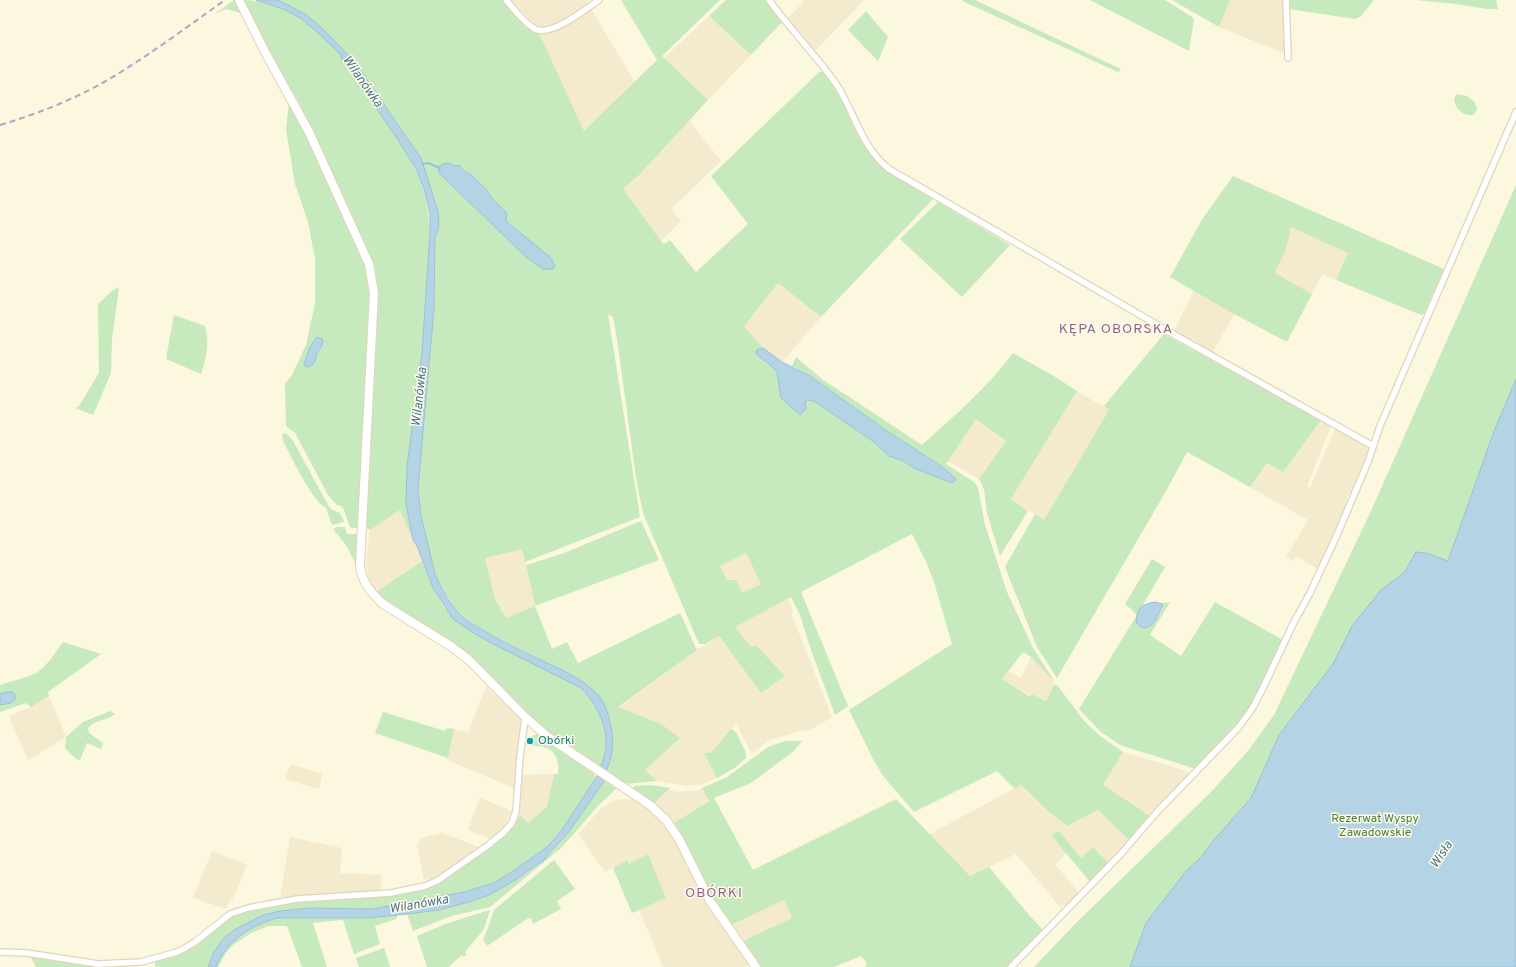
<svg xmlns="http://www.w3.org/2000/svg" width="1516" height="967" viewBox="0 0 1516 967" font-family="Overpass,sans-serif">
<rect width="100%" height="100%" fill="#fcf7df"/>
<!-- residential -->
<g fill="#f4eace">
<polygon points="511,0 588,0 588,3 556,24 541,27 534,24"/>
<polygon points="805,0 864,0 814,52 787,19"/>
<polygon points="1230,0 1284,0 1286,52 1284,53 1219,27"/>
<polygon points="591,9 635,82 584,131 540,35 557,30"/>
<polygon points="709,16 751,55 708,100 664,58"/>
<polygon points="689,120 721,161 671,209 681,221 661,241 623,189 639,175"/>
<polygon points="1291,227 1349,253 1336,280 1322,274 1312,294 1275,273"/>
<polygon points="778,283 821,317 782,362 763,348 743,326"/>
<polygon points="1194,290 1235,313 1212,353 1202,348 1200,344 1194,340 1190,340 1174,331"/>
<polygon points="1077,391 1109,410 1044,520 1011,499"/>
<polygon points="976,419 1006,441 979,479 948,461"/>
<polygon points="1321,420 1331,426 1307,486 1310,488 1335,428 1371,448 1353,490 1352,492 1349,493 1345,504 1346,506 1318,569 1296,556 1293,561 1286,557 1308,520 1250,487 1267,463 1283,472"/>
<polygon points="400,510 417,546 422,561 376,592 368,576 366,558 370,530"/>
<polygon points="522,549 535,606 506,618 495,599 485,557"/>
<polygon points="746,553 761,584 742,593 731,581 727,580 720,566"/>
<polygon points="788,598 793,612 791,613 832,717 809,731 805,730 769,740 752,754 736,724 711,753 705,753 717,778 700,785 687,786 657,781 645,770 679,738 618,708 697,650 719,636 761,693 785,676 756,645 753,647 735,627"/>
<polygon points="1031,657 1054,681 1054,685 1046,701 1033,694 1031,697 1002,679 1008,671 1021,678"/>
<polygon points="486,686 520,718 514,788 447,760 454,729 468,732"/>
<polygon points="49,696 66,737 28,760 9,716 31,707"/>
<polygon points="1123,752 1187,771 1189,775 1150,816 1103,786"/>
<polygon points="291,764 322,774 319,789 285,779"/>
<polygon points="554,774 547,807 528,824 520,815 521,775"/>
<polygon points="1021,785 1047,810 1067,826 1098,810 1130,841 1109,863 1094,847 1081,858 1059,831 1051,835 1067,853 1055,864 1079,893 1067,906 1063,905 1061,908 1016,854 970,876 930,834"/>
<polygon points="702,788 709,800 672,824 653,804 668,789 678,792 699,790"/>
<polygon points="480,798 512,811 503,828 490,839 468,830"/>
<polygon points="629,799 641,803 661,821 662,821 686,859 685,862 687,868 690,867 706,904 750,964 744,967 663,967 639,910 666,898 648,854 629,864 627,860 605,872 578,834 601,809 615,800"/>
<polygon points="442,833 479,847 437,878 424,880 417,844 422,838"/>
<polygon points="290,837 342,848 340,873 381,875 381,892 349,892 346,894 280,897"/>
<polygon points="212,851 247,865 233,898 228,903 226,909 193,898"/>
<polygon points="784,900 792,918 743,941 731,925"/>
</g>
<!-- green -->
<g fill="#c7e9be" fill-rule="evenodd">
<polygon points="234,0 236,0 244,14 226,9 215,14"/>
<path d="M 243,0 C 279,0 315,25 339,52 C 341,55 341,60 344,63 C 354,77 365,90 374,105 C 404,147 429,179 430,233 L 422,352 L 407,466 L 406,504 L 413,540 L 400,510 L 370,530 L 366,528 L 376,297 L 376,273 L 373,262 L 297,99 L 277,68 Z"/>
<path d="M 278,0 L 503,0 L 517,15 L 540,35 L 584,131 L 657,60 L 621,0 L 720,0 L 662,56 L 708,100 L 639,175 L 623,189 L 661,241 L 664,244 L 670,240 L 696,272 L 748,224 L 711,176 L 819,72 L 823,72 L 838,92 L 855,130 L 874,159 L 884,169 L 934,198 L 821,317 L 778,283 L 744,326 L 763,348 L 757,350 L 756,354 L 769,364 L 777,373 L 780,385 L 800,415 L 806,409 L 805,402 L 807,400 L 814,401 L 874,442 L 889,456 L 903,461 L 916,469 L 952,483 L 956,480 L 941,466 L 887,431 L 810,376 L 792,366 L 796,357 L 822,379 L 922,445 C 954,416 987,388 1013,353 L 1052,375 L 1077,391 L 1011,499 L 1028,511 L 1000,556 L 987,513 L 984,489 L 979,479 L 1006,441 L 976,419 L 946,464 L 974,482 L 978,488 L 985,525 L 1007,592 L 1033,648 L 1054,681 L 1031,657 L 1023,652 L 1002,679 L 1030,697 L 1032,694 L 1046,701 L 1054,685 L 1057,685 L 1085,722 L 1099,735 L 1123,752 L 1103,785 L 1150,816 L 1130,841 L 1098,810 L 1067,826 L 1047,810 L 1021,785 L 1015,789 L 997,771 L 914,812 L 883,776 L 874,761 L 849,710 L 952,644 L 934,582 L 927,564 L 912,534 L 801,592 L 848,706 L 835,715 L 811,650 L 800,615 L 791,597 L 735,627 L 752,647 L 756,645 L 785,676 L 761,693 L 719,636 L 705,644 L 699,644 L 643,513 L 636,478 L 617,339 L 613,317 L 608,314 L 640,517 L 525,562 L 522,549 L 485,558 L 495,599 L 506,618 L 535,606 L 526,565 L 564,553 L 641,521 L 659,560 L 535,606 L 552,649 L 567,642 L 578,663 L 680,613 L 697,650 L 618,707 L 661,724 L 680,738 L 645,770 L 657,781 L 624,784 L 606,771 L 609,765 L 608,712 L 599,697 L 581,681 L 484,631 L 456,610 L 438,581 L 435,574 L 421,516 L 418,489 L 434,308 L 435,237 L 438,230 L 438,211 L 421,158 L 414,147 L 364,75 L 320,26 L 305,14 ZM 455,166 L 462,167 L 464,171 L 470,174 L 487,190 L 507,222 L 525,237 L 538,266 L 527,258 L 439,173 ZM 746,553 L 761,584 L 742,593 L 736,580 L 727,580 L 720,566 Z"/>
<polygon points="726,0 766,0 782,22 751,55 709,16"/>
<polygon points="963,0 975,0 1121,69 1118,72 962,1"/>
<polygon points="1090,0 1165,0 1192,17 1194,20 1189,51"/>
<polygon points="1172,0 1230,0 1219,27"/>
<polygon points="1289,0 1374,0 1361,16 1355,19 1289,9"/>
<polygon points="1416,0 1496,0 1498,9 1487,9 1456,4"/>
<polygon points="866,11 888,37 878,61 848,30"/>
<path d="M 1457,94 L 1467,96 L 1475,102 L 1477,110 L 1473,115 C 1463,116 1455,109 1454,99 Z"/>
<polygon points="289,103 292,105 365,262 370,280 359,528 352,528 350,527 344,510 341,506 337,505 328,495 295,433 286,426 285,384 292,375 306,345 315,303 315,259 308,222 295,184 286,129"/>
<polygon points="1233,176 1444,269 1424,314 1421,315 1336,280 1348,253 1291,227 1286,249 1275,273 1312,294 1287,342 1234,314 1170,277 1203,218"/>
<polygon points="1516,185 1516,967 1034,967 1076,923 1210,793 1248,751 1274,715 1371,511"/>
<polygon points="938,202 1010,245 962,297 900,239"/>
<polygon points="119,287 112,339 111,373 93,415 75,408 79,406 99,373 98,304 112,291"/>
<path d="M 174,315 L 205,326 C 210,343 206,358 201,374 L 166,359 Z"/>
<polygon points="1164,334 1321,420 1283,472 1267,463 1250,487 1187,452 1165,493 1057,678 1037,647 1005,567 1035,514 1044,520 1109,410 1104,406"/>
<path d="M 283,433 L 287,434 L 292,439 L 328,505 L 331,509 L 340,513 L 344,522 L 332,525 L 326,508 C 312,501 291,456 283,441 L 282,436 Z"/>
<polygon points="337,527 345,527 347,534 359,534 358,568 346,545 333,529"/>
<path d="M 1152,559 L 1165,567 L 1137,615 L 1136,622 C 1148,637 1164,614 1163,603 L 1170,602 L 1150,635 L 1181,656 L 1215,602 L 1283,640 L 1262,686 L 1247,712 L 1196,769 L 1120,745 L 1101,732 L 1079,709 L 1137,615 L 1131,609 L 1125,604 Z"/>
<path d="M 422,561 L 433,588 L 444,607 L 472,632 L 581,688 C 602,710 614,738 600,768 L 540,727 L 477,664 L 384,601 L 376,592 Z"/>
<path d="M 63,642 L 101,654 L 48,692 L 49,696 L 31,707 L 26,703 L 0,712 L 0,705 L 11,703 L 7,692 L 0,694 L 0,685 C 11,681 31,677 39,671 C 49,664 56,651 63,642 Z"/>
<path d="M 110,711 L 115,714 C 107,721 96,719 88,728 L 89,733 L 103,743 L 101,749 L 87,743 L 80,760 L 76,759 L 65,748 L 66,737 L 83,722 Z"/>
<polygon points="383,712 445,731 447,728 454,729 448,758 375,733"/>
<polygon points="731,729 736,732 746,753 746,758 736,767 717,778 704,753 711,753"/>
<path d="M 537,734 L 541,736 L 593,771 L 594,775 L 596,777 L 562,830 L 549,845 L 539,853 L 507,875 L 492,883 L 464,892 L 372,909 L 311,908 L 280,911 L 263,915 L 234,930 L 222,940 L 213,954 L 208,967 L 155,967 L 155,961 L 176,955 L 191,948 L 233,916 L 246,911 L 301,901 L 394,895 L 438,883 L 450,876 L 506,835 L 515,826 L 520,815 L 528,823 L 547,807 L 554,774 L 558,774 C 560,747 546,746 524,745 L 524,739 Z"/>
<polygon points="785,741 802,741 794,751 751,783 714,798 753,870 896,799 970,876 989,867 1029,915 1043,930 1007,967 865,967 867,963 861,956 834,967 759,967 743,941 792,918 784,900 731,925 708,892 672,824 709,801 702,788 727,777 768,747"/>
<path d="M 605,780 L 606,780 L 617,788 L 598,806 L 572,836 L 561,848 L 490,907 L 452,916 L 413,931 L 407,914 C 460,907 501,895 544,860 C 557,849 567,834 576,820 C 585,807 595,794 605,780 Z"/>
<polygon points="651,785 670,788 653,804 633,790 634,786"/>
<polygon points="1059,831 1081,858 1093,847 1109,863 1090,882 1051,835"/>
<polygon points="648,854 666,898 632,913 613,868 627,860 629,864"/>
<polygon points="554,860 575,889 557,901 561,909 533,924 531,918 527,919 487,946 483,939 488,928 494,910"/>
<polygon points="490,910 484,929 465,952 466,955 464,957 462,955 448,967 427,967 417,936 448,923"/>
<path d="M 398,915 L 396,919 L 375,926 L 380,944 L 354,954 L 343,920 L 313,923 L 327,967 L 302,967 L 287,926 L 268,926 L 251,933 L 233,945 L 226,953 L 218,967 L 216,967 C 229,939 248,927 277,918 L 370,918 Z"/>
<polygon points="384,948 390,967 359,967 356,958"/>
<path d="M 30,956 C 60,961 89,967 119,967 L 36,967 Z"/>
</g>
<!-- water -->
<g fill="#b4d4e5" stroke="#9bc1d7">
<path d="M 256,0 L 278,0 L 305,14 L 320,26 L 354,61 L 421,158 L 438,211 L 439,222 L 438,230 L 435,237 L 434,308 L 418,489 L 421,516 L 435,574 C 440,586 451,606 461,615 C 486,635 517,648 545,662 C 564,671 585,680 599,696 C 606,705 609,716 611,727 C 614,742 613,757 606,771 L 600,768 C 614,738 602,710 581,688 L 491,643 L 472,632 L 453,619 L 433,588 L 417,546 L 413,540 L 406,504 L 407,466 L 422,352 L 430,233 L 430,214 L 424,189 L 416,169 L 398,140 L 352,72 L 343,62 L 340,54 L 316,31 L 300,18 L 283,9 Z"/>
<polygon points="450,163 455,166 459,165 464,171 470,174 487,190 491,197 505,211 507,214 506,219 507,222 550,257 555,266 553,269 543,269 527,258 439,173 438,167 443,164"/>
<path d="M 317,337 L 322,339 L 323,342 C 322,347 319,349 317,353 C 315,361 315,366 306,367 L 304,364 L 310,347 Z"/>
<polygon points="763,348 782,362 810,376 887,431 941,466 952,475 956,480 952,483 916,469 903,461 889,456 874,442 814,401 807,400 805,402 806,409 800,415 781,398 777,372 769,364 756,354 757,350"/>
<polygon points="1516,379 1516,967 1130,967 1146,923 1186,871 1200,858 1213,841 1251,798 1279,735 1333,664 1352,626 1381,590 1404,573 1416,552 1426,553 1448,561 1494,431"/>
<path d="M 1155,602 L 1163,604 C 1160,614 1149,639 1136,622 C 1137,608 1142,604 1155,602 Z"/>
<polygon points="7,692 13,692 15,694 15,700 11,703 0,705 0,694"/>
<path d="M 597,776 L 605,780 L 568,833 L 544,860 L 514,881 L 489,895 L 469,902 L 439,910 L 407,914 L 370,918 L 277,918 C 250,926 227,940 216,967 L 208,967 L 213,954 L 222,940 L 234,930 L 263,915 L 280,911 L 311,908 L 372,909 L 464,892 L 493,883 L 507,875 L 539,853 L 549,845 L 562,830 Z"/>
</g>
<g fill="none" stroke-linecap="round" stroke-linejoin="round">
<!-- stream -->
<polyline stroke="#9bc1d7" stroke-width="2" points="422,164 428,163 440,168"/>
<defs>
<g id="street">
<path d="M 506,0 C 514,9 524,23 535,29 C 551,37 586,9 599,0"/>
<path d="M 769,0 C 789,28 814,53 834,81 C 855,110 859,145 889,169 L 1173,334 L 1373,446"/>
<polyline points="1286,0 1288,58"/>
<polyline points="0,952 27,953 98,964 141,962 177,952 185,948 195,942 230,914 248,908 297,899 391,893 425,886 437,881 487,846 503,833 512,823 516,811 520,757 525,717"/>
<polyline points="1011,967 1120,855 1157,812 1239,727 1252,709 1262,690 1293,624 1310,593 1337,535 1368,462 1380,426 1516,112"/>
</g>
<path id="secondary" d="M 239,0 L 265,52 L 309,132 L 369,264 L 374,293 L 360,565 C 361,581 371,593 383,604 L 452,647 L 469,660 L 525,717 L 548,737 L 650,805 L 666,820 L 679,839 L 710,901 L 756,967"/>
</defs>
<!-- street casing -->
<use href="#street" stroke="#e0d4bc" stroke-width="8"/>
<!-- secondary casing -->
<use href="#secondary" stroke="#e2d4b7" stroke-width="10"/>
<!-- street -->
<use href="#street" stroke="#fff" stroke-width="5.5"/>
<!-- secondary -->
<use href="#secondary" stroke="#fff" stroke-width="8"/>
<!-- rail -->
<path stroke="#bb9fc4" stroke-width="2" stroke-dasharray="6 4" stroke-linecap="butt" d="M 0,125 C 34,115 67,102 99,85 C 143,60 184,29 225,0"/>
</g>
<!-- markers -->
<circle fill="#0f9aa8" stroke="#fffae5" stroke-width="1.5" cx="530" cy="741" r="4"/>
<g text-anchor="middle" dominant-baseline="central" stroke-width="3" stroke-linejoin="round" paint-order="stroke">
<!-- culture labels -->
<g font-size="12" fill="#0d838f" stroke="#fffae5" text-anchor="start">
<text x="538" y="741">Obórki</text>
</g>
<!-- park labels -->
<g font-size="12" fill="#477e42" stroke="#fffae5">
<text x="1375" y="819">Rezerwat Wyspy<tspan x="1375" dy="14">Zawadowskie</tspan></text>
</g>
<!-- water labels -->
<g font-size="13" font-style="italic" fill="#477794" stroke="#fffae5">
<text transform="translate(362 82) rotate(55)">Wilanówka</text>
<text transform="translate(420 397) rotate(-84)">Wilanówka</text>
<text transform="translate(1442 855) rotate(-57)">Wisła</text>
<text transform="translate(419 905) rotate(-10)">Wilanówka</text>
</g>
<!-- quarter labels -->
<g font-size="14" letter-spacing="1" fill="#8f6396" stroke="#fffae5">
<text x="1116" y="329">KĘPA OBORSKA</text>
<text x="714" y="893">OBÓRKI</text>
</g>
</g>
</svg>
